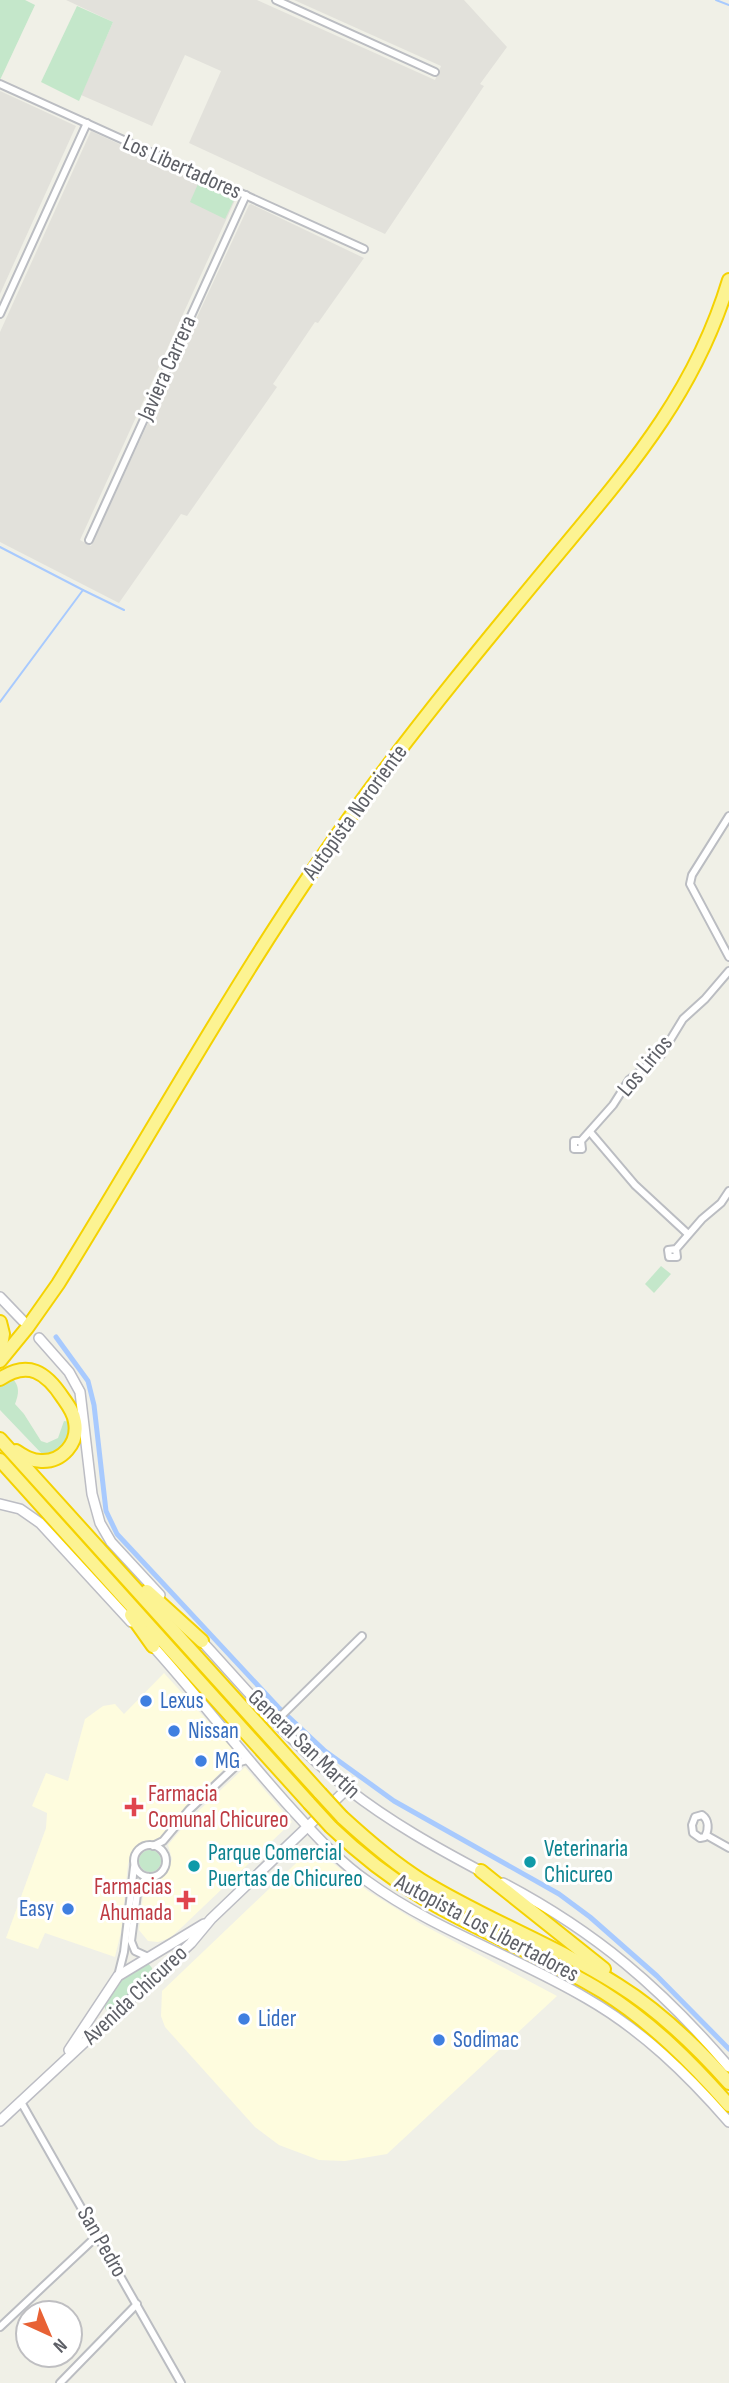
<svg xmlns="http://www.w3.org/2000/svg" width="729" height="2383" viewBox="0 0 729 2383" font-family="'Sofia Sans Condensed',sans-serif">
<rect width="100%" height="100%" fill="#f0f0e7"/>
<!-- commercial -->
<g fill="#fefcde">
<polygon points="164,1673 236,1752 236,1757 195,1798 161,1837 154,1841 143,1842 132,1854 128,1864 121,1932 115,1957 45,1933 38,1949 6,1938 46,1828 47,1813 32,1806 46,1773 68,1781 85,1719 103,1706 115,1704 124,1714"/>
<polygon points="245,1767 292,1822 181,1928 170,1938 158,1942 148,1941 139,1930 144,1887 167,1873 172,1859 168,1845 190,1819"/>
<polygon points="313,1847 368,1891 421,1924 557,1996 387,2154 345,2161 319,2160 279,2145 255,2127 165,2027 161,2016 162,1991"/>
</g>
<!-- industrial -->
<g fill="#e2e1db">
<polygon points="66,0 257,0 435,80 441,66 294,0 464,0 507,47 480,84 484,86 385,234 189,143 221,71 185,55 152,126 81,95 113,22"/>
<polygon points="0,91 76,126 0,294"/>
<polygon points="91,131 236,198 80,540 91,546 249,205 251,204 364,258 318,323 315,322 273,384 277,387 187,516 181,514 119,603 0,542 0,332"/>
</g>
<!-- green -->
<g fill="#c4e7ca">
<polygon points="0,0 25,0 35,5 0,80"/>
<polygon points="77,6 113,22 79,101 41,82"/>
<polygon points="198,184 234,200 225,219 190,202"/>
<polygon points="661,1266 671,1274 654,1293 645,1284"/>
<path d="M 12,1378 C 20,1386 19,1394 15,1404 L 24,1414 L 41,1441 L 47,1443 L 58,1438 L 64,1421 L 70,1422 L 69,1439 L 61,1451 L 44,1456 L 0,1410 L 0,1384 Z"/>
<circle cx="150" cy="1861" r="11"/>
<polygon points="148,1963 152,1968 152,1976 111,2012 106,2010 103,2003 115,1983"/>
</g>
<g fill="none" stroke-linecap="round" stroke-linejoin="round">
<!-- stream -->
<g stroke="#a8cafe" stroke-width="2">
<polyline points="716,0 729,5"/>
<polyline points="0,547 83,590"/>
<polyline points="0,702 83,590 124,610"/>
</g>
<!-- canal -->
<polyline stroke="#a8cafe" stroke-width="5" points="56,1337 88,1381 94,1405 106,1511 117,1534 278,1707 325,1751 394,1801 559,1894 590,1917 657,1976 729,2049"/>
<defs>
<g id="street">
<polyline points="276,0 435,72"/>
<polyline points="0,84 364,249"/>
<polyline points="0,314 87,123"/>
<polyline points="89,540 246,195"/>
<polyline points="729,816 692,875 690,884 729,957"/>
<polyline points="590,1132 635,1185 688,1234"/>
<polyline points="581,1141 582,1149 574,1149 574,1141 581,1141 613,1105 629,1080 661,1055 683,1019 705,999 729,971"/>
<polyline points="676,1249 668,1250 669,1257 677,1257 676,1249 702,1219 721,1203 729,1191"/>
<polyline points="276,1721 362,1636"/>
<path d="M 702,1815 C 709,1820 709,1829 705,1837 L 700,1838 L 693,1833 L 692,1825 L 695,1817 Z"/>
<polyline points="706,1835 729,1848"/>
<circle cx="150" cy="1861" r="16"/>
<polyline points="153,1846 163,1841 189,1810 240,1762 247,1760"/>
<polyline points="148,1957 135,1951 131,1941 138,1886 148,1877"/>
<polyline points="118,1976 124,1952 134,1867"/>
<polyline points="21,2102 181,2383"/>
<polyline points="0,2327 98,2235"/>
<polyline points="60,2383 137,2304"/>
</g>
<g id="secondary">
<polyline points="0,1297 23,1321"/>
<polyline points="39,1338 69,1372 80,1392 92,1494 100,1523 111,1542 160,1595"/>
<polyline points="0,1504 20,1509 40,1523 131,1622"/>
<path d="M 198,1637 C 246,1689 292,1745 348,1789 C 390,1822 437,1848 484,1873"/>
<path d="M 150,1643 C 201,1699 246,1760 298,1816 C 319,1839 341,1863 367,1881 C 434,1930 515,1956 586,1998 C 642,2030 687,2074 729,2122"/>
<path d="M 503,1883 C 596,1932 660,1987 729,2067"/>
<polyline points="69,2050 118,1976 204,1924"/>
<polyline points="0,2121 191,1943 211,1919 347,1789"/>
</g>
<g id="highway">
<polyline points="0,1322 3,1334 0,1352"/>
<path d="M 0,1361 L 27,1328 L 58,1284 C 160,1120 252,950 366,795 C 424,716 486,641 548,566 C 624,474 694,397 729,280"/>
<path d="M 0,1379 C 28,1360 46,1372 63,1398 C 68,1405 74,1413 75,1422 C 79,1443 62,1462 41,1461 C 31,1461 24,1456 16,1451"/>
<polyline points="0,1439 320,1793"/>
<polyline points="0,1460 309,1803"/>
<polyline points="147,1591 202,1641"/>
<polyline points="131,1615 153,1646"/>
<path d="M 342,1817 C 367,1840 392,1862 421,1880 C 484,1919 555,1945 618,1985 C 660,2011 696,2046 729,2083"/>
<path d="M 331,1827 C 359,1854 390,1878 423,1898 C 481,1933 545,1956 603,1992 C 651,2022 691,2062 729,2105"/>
<polyline points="481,1871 604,1969"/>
</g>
</defs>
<!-- street casing -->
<use href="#street" stroke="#bbbdc2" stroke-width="10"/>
<!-- secondary casing -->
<use href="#secondary" stroke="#bcbdc4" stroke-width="12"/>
<!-- highway casing -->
<use href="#highway" stroke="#f4d202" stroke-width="16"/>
<!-- street -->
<use href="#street" stroke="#fff" stroke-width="6"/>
<!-- secondary -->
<use href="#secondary" stroke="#fff" stroke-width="9"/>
<!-- highway -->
<use href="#highway" stroke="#fcf392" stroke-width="12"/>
<defs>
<g id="highway-bridge">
<polyline points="320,1793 342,1817"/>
<polyline points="309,1803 331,1827"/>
</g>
</defs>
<!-- highway-bridge casing -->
<use href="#highway-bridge" stroke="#f4d202" stroke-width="16" stroke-linecap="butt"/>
<!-- highway-bridge -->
<use href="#highway-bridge" stroke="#fcf392" stroke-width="12"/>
</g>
<!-- markers -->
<g fill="#3f7fe0" stroke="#fff" stroke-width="2.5">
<circle cx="146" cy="1701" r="7"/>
<circle cx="174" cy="1731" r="7"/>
<circle cx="201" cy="1761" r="7"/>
<circle cx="68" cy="1909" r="7"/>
<circle cx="244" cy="2019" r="7"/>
<circle cx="439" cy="2040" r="7"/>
</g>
<g fill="#e0444e" stroke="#fff" stroke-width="2.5">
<path d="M130.5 1796.5h7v7h7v7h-7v7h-7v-7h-7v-7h7z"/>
<path d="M182.5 1889.5h7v7h7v7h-7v7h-7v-7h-7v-7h7z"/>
</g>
<g fill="#0f9aa8" stroke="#fff" stroke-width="2.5">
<circle cx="530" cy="1862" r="7"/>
<circle cx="194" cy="1866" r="7"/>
</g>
<g text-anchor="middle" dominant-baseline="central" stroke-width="6" stroke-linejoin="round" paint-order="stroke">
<!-- street labels -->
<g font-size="23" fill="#5e6067" stroke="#fff">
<text transform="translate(182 167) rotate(24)">Los Libertadores</text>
<text transform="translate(167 368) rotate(-66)">Javiera Carrera</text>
<text transform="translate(355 812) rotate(-54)">Autopista Nororiente</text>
<text transform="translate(645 1066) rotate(-50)">Los Lirios</text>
<text transform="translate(304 1744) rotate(44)">General San Martín</text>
<text transform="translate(487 1928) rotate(28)">Autopista Los Libertadores</text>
<text transform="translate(135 1995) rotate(-43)">Avenida Chicureo</text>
<text transform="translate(102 2242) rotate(60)">San Pedro</text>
</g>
<!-- shop labels -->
<g font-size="23" fill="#366cbe" stroke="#fff" text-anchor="start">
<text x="160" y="1701">Lexus</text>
<text x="188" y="1731">Nissan</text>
<text x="215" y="1761">MG</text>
<text x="54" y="1909" text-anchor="end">Easy</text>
<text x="258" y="2019">Lider</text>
<text x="453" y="2040">Sodimac</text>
</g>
<!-- health labels -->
<g font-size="23" fill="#be3a42" stroke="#fff" text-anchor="start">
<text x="148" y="1794">Farmacia<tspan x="148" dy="26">Comunal Chicureo</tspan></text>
<text x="172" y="1887" text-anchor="end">Farmacias<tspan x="172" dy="26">Ahumada</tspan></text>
</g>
<!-- culture labels -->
<g font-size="23" fill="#0d838f" stroke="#fff" text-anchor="start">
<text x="544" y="1849">Veterinaria<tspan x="544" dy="26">Chicureo</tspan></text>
<text x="208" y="1853">Parque Comercial<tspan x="208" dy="26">Puertas de Chicureo</tspan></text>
</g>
</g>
<!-- north arrow -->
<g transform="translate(49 2334) rotate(136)"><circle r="33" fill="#ffffff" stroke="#bfbfc2" stroke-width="2"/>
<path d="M0-5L12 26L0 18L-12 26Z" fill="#e86235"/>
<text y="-10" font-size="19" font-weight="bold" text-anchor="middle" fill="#5e6067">N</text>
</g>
</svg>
